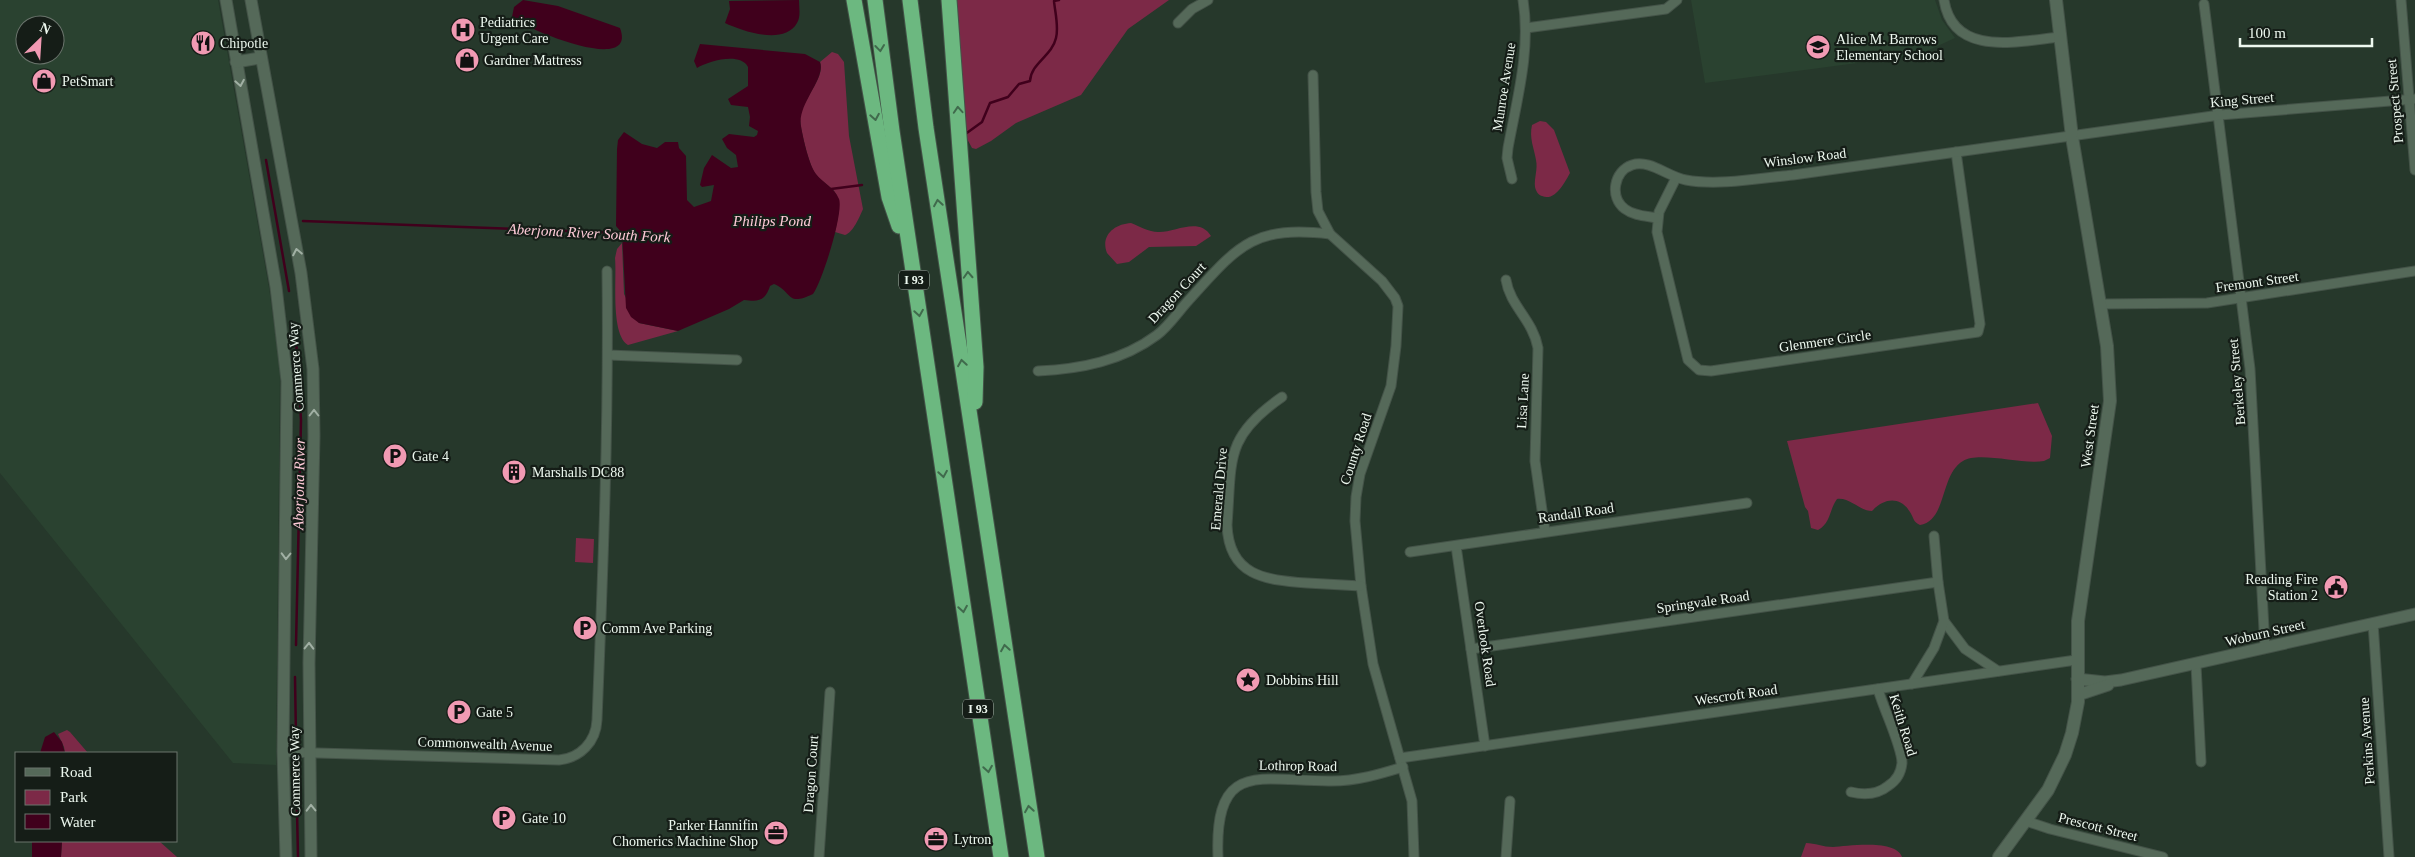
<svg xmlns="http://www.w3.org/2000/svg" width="2415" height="857" viewBox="0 0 2415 857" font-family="'Times New Roman',serif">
<rect width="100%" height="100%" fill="#26382b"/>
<!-- built -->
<g fill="#2a4230" fill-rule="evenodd">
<path d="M 0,0 L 218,0 L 269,288 L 280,369 L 276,765 L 233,763 L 0,473 ZM 25,25 L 55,25 L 55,55 L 25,55 Z"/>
<polygon points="1691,0 1935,0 1942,20 1955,38 1918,55 1705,83"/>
</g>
<!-- green -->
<g fill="#7c2947">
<polygon points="944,0 1169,0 1128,29 1081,95 1016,123 991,141 976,149 972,148 965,135"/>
<path d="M 832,52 L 838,54 L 844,62 L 849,136 L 863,209 C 860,216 853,233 845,235 L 835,232 C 838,219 843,197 831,188 C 825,183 818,178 814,172 C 808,160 801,132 800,119 C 800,101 826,78 820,62 Z"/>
<path d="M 1540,121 L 1546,122 L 1554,130 L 1570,173 C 1565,182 1555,202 1542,196 C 1538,195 1536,191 1535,187 C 1534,178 1538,169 1536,160 C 1534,148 1529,138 1532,125 Z"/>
<path d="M 1131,223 C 1139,226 1149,232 1158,232 C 1174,233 1199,216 1211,236 L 1196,246 L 1149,247 L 1129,262 L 1117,264 L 1107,253 C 1100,235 1115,224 1131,223 Z"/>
<path d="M 622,243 L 624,294 L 639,323 L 678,331 L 628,345 C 610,334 617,278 615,258 L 617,249 Z"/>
<path d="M 2038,403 L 2052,436 L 2050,458 L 2044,461 C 2023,465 1979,451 1963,461 C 1940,474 1947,521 1920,525 C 1913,522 1914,518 1910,512 C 1900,496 1884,498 1872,511 C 1860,511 1849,497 1837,499 C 1829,510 1831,523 1818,530 L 1811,528 L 1808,511 L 1805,507 L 1787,441 Z"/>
<polygon points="576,538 594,539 593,563 575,562"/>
<polygon points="67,730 70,732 88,753 65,753 64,747 58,734"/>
<polygon points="62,841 159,841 177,857 61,857"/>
<path d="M 1806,843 C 1815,843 1823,847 1833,847 C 1848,846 1896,839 1902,857 L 1801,857 Z"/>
</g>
<!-- water -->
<g fill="#40001c">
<path d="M 523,0 L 558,6 L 620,28 C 638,76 525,29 512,17 L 514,7 Z"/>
<path d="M 799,0 C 799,8 801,16 797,23 C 784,46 742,31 725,23 L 730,9 L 729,1 Z"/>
<path d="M 700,44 L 805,54 L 820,62 C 826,79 797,104 801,126 C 803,138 809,165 816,174 C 823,183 834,187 839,199 C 844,212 822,282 813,294 C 786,307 793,292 774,284 L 770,286 C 765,301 759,302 744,300 L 729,309 L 678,331 L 639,323 L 631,317 L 626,308 L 622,233 L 616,226 L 617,149 L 618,140 L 624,132 L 642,144 L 657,148 L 665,142 L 678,142 L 679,148 L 686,156 L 687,200 L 694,207 L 711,201 L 714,185 L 702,187 L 700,185 L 704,168 L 712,155 L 731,168 L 738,167 L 736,155 L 727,148 L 722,139 L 729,134 L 754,137 L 757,135 L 758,131 L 749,126 L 750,117 L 748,107 L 731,105 L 728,99 L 748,86 L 748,67 C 740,52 709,61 697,68 L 694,61 Z"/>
<polygon points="54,732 62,742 65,753 40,753 45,737"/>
<polygon points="32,841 62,841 61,857 32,857"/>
</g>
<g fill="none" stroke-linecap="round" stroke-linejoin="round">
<!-- stream -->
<g stroke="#40001c" stroke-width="2.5">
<path d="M 964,135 L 982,122 L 990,103 L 1008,97 L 1019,84 L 1030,81 C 1031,63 1052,56 1056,38 C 1059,27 1055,12 1054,1 L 1059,0"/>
<polyline points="266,160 289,291"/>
<polyline points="831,189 862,185"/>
<polyline points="303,221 623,233"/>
<polyline points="295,323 301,420 296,645"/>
<polyline points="295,677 296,739"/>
<polyline points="296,764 298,857"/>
</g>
<defs>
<g id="minor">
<path d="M 1944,0 C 1953,58 2019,41 2060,37"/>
<polyline points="2401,0 2415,170"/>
<polyline points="2204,4 2250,369 2265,648"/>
<polyline points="1178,23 1192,9 1208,0"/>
<polyline points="1526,28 1666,9 1677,0"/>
<polyline points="1313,75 1316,192 1318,211 1330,234 1382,281 1395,298 1398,306 1396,346 1391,386 1360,474 1356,497 1355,521 1361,586 1373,664 1412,801 1414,857"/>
<polyline points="1676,178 1659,212 1657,232 1688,360 1699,370 1711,371 1978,332 1980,324 1956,152"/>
<path d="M 1512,179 L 1507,158 L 1508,148 C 1517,99 1531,50 1523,0"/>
<path d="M 1657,218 C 1647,216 1634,216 1625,209 C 1609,197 1614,171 1632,165 C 1650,159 1668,177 1686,180 C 1718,186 1761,178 1793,175 L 2220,115 L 2415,99"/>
<path d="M 1506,280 C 1510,306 1533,320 1538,348 L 1535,461 L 1545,531"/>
<polyline points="2101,304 2207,303 2415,271"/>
<polyline points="608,355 737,360"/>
<path d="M 1038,371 C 1081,369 1122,361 1157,335 C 1169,326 1178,312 1188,301 C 1238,246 1252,225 1330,234"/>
<path d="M 1282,397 C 1224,437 1232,460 1227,525 C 1229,576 1265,580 1307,583 C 1325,584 1343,585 1361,586"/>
<polyline points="1456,546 1485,746"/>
<polyline points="1410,552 1747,503"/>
<polyline points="1944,621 1965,649 1998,671"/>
<polyline points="2373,623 2389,857"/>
<polyline points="1471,649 1938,582"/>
<polyline points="2196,665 2201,762"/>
<polyline points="1912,684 1934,648 1944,621 1938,582 1934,536"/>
<path d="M 283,752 L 559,760 C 580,758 596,742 597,720 C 603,571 609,421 607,271"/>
<polyline points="1400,758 2076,660"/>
<path d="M 1851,792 C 1864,795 1877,795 1888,786 C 1896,781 1901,773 1902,763 C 1902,746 1883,708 1878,689"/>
<polyline points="2026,821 2050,829 2163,857"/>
<polyline points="819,857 830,692"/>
<path d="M 1218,857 C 1214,757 1262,782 1332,781 C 1357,781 1380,774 1403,767"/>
<polyline points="1506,857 1510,801"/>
</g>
<g id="tertiary">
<polyline points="226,0 276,287 287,381 283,752 286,857"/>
<polyline points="251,0 301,273 313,369 314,436 309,663 311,857"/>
<polyline points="236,62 260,58"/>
<polyline points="2077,679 2105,682 2121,680 2415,614"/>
<polyline points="2078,695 2108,685"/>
</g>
<polyline id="secondary" points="1999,857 2048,790 2065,755 2072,733 2078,702 2078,621 2110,401 2107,346 2072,137 2056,0"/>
<g id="motorway">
<polyline points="854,0 889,197 899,226"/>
<polyline points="875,0 892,131 1001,857"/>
<polyline points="910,0 926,128 1037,857"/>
<polyline points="949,0 976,367 975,402"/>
</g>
</defs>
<!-- minor casing -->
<use href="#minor" stroke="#445348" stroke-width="11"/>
<!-- tertiary casing -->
<use href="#tertiary" stroke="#445348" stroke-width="13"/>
<!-- secondary casing -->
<use href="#secondary" stroke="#445348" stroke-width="14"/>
<!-- motorway casing -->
<use href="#motorway" stroke="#445348" stroke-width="17"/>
<!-- minor -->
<use href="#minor" stroke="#556959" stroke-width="9"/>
<!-- tertiary -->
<use href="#tertiary" stroke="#556959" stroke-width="11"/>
<!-- secondary -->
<use href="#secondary" stroke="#556959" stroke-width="12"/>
<!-- motorway -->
<use href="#motorway" stroke="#6cb880" stroke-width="15"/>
</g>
<!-- one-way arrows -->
<defs><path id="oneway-chevron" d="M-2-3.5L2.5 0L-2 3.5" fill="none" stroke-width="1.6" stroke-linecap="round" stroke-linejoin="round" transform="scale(1.25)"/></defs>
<g stroke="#406a4c">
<use href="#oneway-chevron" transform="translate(880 48) rotate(83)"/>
<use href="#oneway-chevron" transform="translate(958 110) rotate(-94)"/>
<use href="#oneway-chevron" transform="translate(875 117) rotate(80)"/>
<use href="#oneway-chevron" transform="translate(938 203) rotate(-99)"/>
<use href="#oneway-chevron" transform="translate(968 275) rotate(-93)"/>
<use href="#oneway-chevron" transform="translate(919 313) rotate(81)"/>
<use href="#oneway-chevron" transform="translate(962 363) rotate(-99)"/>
<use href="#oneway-chevron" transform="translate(943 474) rotate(81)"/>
<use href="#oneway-chevron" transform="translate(963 609) rotate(81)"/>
<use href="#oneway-chevron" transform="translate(1005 648) rotate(-99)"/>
<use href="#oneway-chevron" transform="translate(988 769) rotate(81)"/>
<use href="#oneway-chevron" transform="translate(1029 809) rotate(-99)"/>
</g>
<g stroke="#a1b0a4">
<use href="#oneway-chevron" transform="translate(240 83) rotate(80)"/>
<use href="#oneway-chevron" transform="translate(297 252) rotate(-101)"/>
<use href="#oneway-chevron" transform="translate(314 413) rotate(-90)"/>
<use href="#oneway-chevron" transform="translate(286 556) rotate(91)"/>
<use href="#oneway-chevron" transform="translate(309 646) rotate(-89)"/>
<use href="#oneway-chevron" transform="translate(311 808) rotate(-91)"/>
</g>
<!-- icons -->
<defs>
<symbol id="hospital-disc" viewBox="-11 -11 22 22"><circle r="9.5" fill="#f19ab3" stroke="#151d17"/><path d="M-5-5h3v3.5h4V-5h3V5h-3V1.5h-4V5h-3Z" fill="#111"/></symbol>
<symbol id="restaurant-disc" viewBox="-11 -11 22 22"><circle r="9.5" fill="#f19ab3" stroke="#151d17"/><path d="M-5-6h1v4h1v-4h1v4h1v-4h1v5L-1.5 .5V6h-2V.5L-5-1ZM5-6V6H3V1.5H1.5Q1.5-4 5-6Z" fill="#111"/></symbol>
<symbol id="school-disc" viewBox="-11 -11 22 22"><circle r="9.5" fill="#f19ab3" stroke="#151d17"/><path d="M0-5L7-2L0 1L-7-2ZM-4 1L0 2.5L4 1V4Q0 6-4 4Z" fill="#111"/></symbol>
<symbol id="shop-disc" viewBox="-11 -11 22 22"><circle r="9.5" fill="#f19ab3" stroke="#151d17"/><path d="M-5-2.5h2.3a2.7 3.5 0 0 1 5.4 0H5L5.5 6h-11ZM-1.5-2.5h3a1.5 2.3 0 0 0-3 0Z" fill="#111"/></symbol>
<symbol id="parking-disc" viewBox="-11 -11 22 22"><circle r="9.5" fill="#f19ab3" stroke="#151d17"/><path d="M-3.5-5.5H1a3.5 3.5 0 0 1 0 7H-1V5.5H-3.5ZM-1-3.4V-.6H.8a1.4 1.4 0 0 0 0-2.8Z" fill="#111"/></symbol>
<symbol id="building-disc" viewBox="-11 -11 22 22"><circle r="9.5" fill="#f19ab3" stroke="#151d17"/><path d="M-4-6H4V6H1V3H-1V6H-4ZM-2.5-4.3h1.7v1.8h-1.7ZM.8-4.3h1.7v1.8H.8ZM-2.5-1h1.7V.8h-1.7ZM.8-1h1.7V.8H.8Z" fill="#111"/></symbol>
<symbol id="civic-disc" viewBox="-11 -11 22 22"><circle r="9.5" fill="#f19ab3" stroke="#151d17"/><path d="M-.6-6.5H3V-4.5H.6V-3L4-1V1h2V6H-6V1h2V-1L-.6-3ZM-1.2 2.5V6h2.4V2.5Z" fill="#111"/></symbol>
<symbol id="sight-disc" viewBox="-11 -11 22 22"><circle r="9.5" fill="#f19ab3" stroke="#151d17"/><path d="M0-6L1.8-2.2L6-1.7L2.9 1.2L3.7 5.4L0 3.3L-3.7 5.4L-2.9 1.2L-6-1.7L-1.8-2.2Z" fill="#111"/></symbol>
<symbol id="office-disc" viewBox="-11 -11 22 22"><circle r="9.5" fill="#f19ab3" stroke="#151d17"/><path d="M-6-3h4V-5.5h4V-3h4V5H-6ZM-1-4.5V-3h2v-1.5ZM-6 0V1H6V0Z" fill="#111"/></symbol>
</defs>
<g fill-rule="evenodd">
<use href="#hospital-disc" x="449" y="16" width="28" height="28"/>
<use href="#restaurant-disc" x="189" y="29" width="28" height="28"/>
<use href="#school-disc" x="1804" y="33" width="28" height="28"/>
<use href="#shop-disc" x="453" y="46" width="28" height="28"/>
<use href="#shop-disc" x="30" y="67" width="28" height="28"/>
<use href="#parking-disc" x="381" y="442" width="28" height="28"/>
<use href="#building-disc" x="500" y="458" width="28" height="28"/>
<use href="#civic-disc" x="2322" y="573" width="28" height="28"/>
<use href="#parking-disc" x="571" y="614" width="28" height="28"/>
<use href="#sight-disc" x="1234" y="666" width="28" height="28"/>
<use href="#parking-disc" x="445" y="698" width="28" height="28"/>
<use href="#parking-disc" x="490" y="804" width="28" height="28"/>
<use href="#office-disc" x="762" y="819" width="28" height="28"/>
<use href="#office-disc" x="922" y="825" width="28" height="28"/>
</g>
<g text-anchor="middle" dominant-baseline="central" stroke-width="4.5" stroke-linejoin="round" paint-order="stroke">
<!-- shield labels -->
<g fill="#151d17" stroke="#acb6ae" stroke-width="1">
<rect x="899" y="270.5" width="30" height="19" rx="4"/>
<rect x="963" y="699.5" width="30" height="19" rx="4"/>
</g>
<g font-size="12" font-weight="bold" fill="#edf8ef">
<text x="914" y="280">I 93</text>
<text x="978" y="709">I 93</text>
</g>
<!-- poi labels -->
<g font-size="14" fill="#edf8ef" stroke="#151d17" text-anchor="start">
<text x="480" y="22">Pediatrics<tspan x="480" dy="16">Urgent Care</tspan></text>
<text x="1836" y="39">Alice M. Barrows<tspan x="1836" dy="16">Elementary School</tspan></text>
<text x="220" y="43">Chipotle</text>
<text x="484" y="60">Gardner Mattress</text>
<text x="62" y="81">PetSmart</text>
<text x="412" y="456">Gate 4</text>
<text x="532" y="472">Marshalls DC88</text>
<text x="2318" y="579" text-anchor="end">Reading Fire<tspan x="2318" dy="16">Station 2</tspan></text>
<text x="602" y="628">Comm Ave Parking</text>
<text x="1266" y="680">Dobbins Hill</text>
<text x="476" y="712">Gate 5</text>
<text x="522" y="818">Gate 10</text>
<text x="758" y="825" text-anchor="end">Parker Hannifin<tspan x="758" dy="16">Chomerics Machine Shop</tspan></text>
<text x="954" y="839">Lytron</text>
</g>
<!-- street labels -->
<g font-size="14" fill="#edf8ef" stroke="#151d17">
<text transform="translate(1504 87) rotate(-81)">Munroe Avenue</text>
<text transform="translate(2242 100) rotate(-5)">King Street</text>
<text transform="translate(2395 101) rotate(-95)">Prospect Street</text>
<text transform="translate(1805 158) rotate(-7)">Winslow Road</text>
<text transform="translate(2257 282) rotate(-8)">Fremont Street</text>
<text transform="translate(1177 293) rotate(-47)">Dragon Court</text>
<text transform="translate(1825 341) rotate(-8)">Glenmere Circle</text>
<text transform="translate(296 367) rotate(-94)">Commerce Way</text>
<text transform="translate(2237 382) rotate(-95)">Berkeley Street</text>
<text transform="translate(1523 401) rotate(-87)">Lisa Lane</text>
<text transform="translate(2090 436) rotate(-82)">West Street</text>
<text transform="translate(1356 449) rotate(-72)">County Road</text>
<text transform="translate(1219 489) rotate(-85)">Emerald Drive</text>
<text transform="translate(1576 513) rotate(-8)">Randall Road</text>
<text transform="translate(1703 602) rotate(-8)">Springvale Road</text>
<text transform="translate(2265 633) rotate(-13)">Woburn Street</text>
<text transform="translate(1485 644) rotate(82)">Overlook Road</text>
<text transform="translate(1736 695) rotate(-8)">Wescroft Road</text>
<text transform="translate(1903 725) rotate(73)">Keith Road</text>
<text transform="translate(2367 741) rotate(-94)">Perkins Avenue</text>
<text transform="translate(485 744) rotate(2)">Commonwealth Avenue</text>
<text transform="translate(1298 766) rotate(1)">Lothrop Road</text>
<text transform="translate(295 771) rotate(-91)">Commerce Way</text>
<text transform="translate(811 774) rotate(-86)">Dragon Court</text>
<text transform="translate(2098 827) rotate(14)">Prescott Street</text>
</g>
<!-- water labels -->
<g font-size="15" font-style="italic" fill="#fecad7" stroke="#151d17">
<text x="772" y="221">Philips Pond</text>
<text transform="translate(589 233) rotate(3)">Aberjona River South Fork</text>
<text transform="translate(299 484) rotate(-89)">Aberjona River</text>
</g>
</g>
<!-- legend -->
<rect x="15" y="752" width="162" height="90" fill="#151d17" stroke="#6b756d"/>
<rect x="25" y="768" width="25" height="8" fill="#556959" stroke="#6b756d"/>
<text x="60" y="777" font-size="15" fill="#edf8ef">Road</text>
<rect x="25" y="790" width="25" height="15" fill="#7c2947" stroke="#6b756d"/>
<text x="60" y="802" font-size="15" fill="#edf8ef">Park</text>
<rect x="25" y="814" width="25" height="15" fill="#40001c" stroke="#6b756d"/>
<text x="60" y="827" font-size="15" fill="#edf8ef">Water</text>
<!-- north arrow -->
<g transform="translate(40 40) rotate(25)"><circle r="24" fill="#151d17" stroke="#6b756d"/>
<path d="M0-4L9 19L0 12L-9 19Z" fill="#f19ab3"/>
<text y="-8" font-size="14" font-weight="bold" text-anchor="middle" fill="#edf8ef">N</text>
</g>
<!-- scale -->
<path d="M2240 38v8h132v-8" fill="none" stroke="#edf8ef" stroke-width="2.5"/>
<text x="2248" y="38" font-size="15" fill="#edf8ef" stroke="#151d17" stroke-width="4" paint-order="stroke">100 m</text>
</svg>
